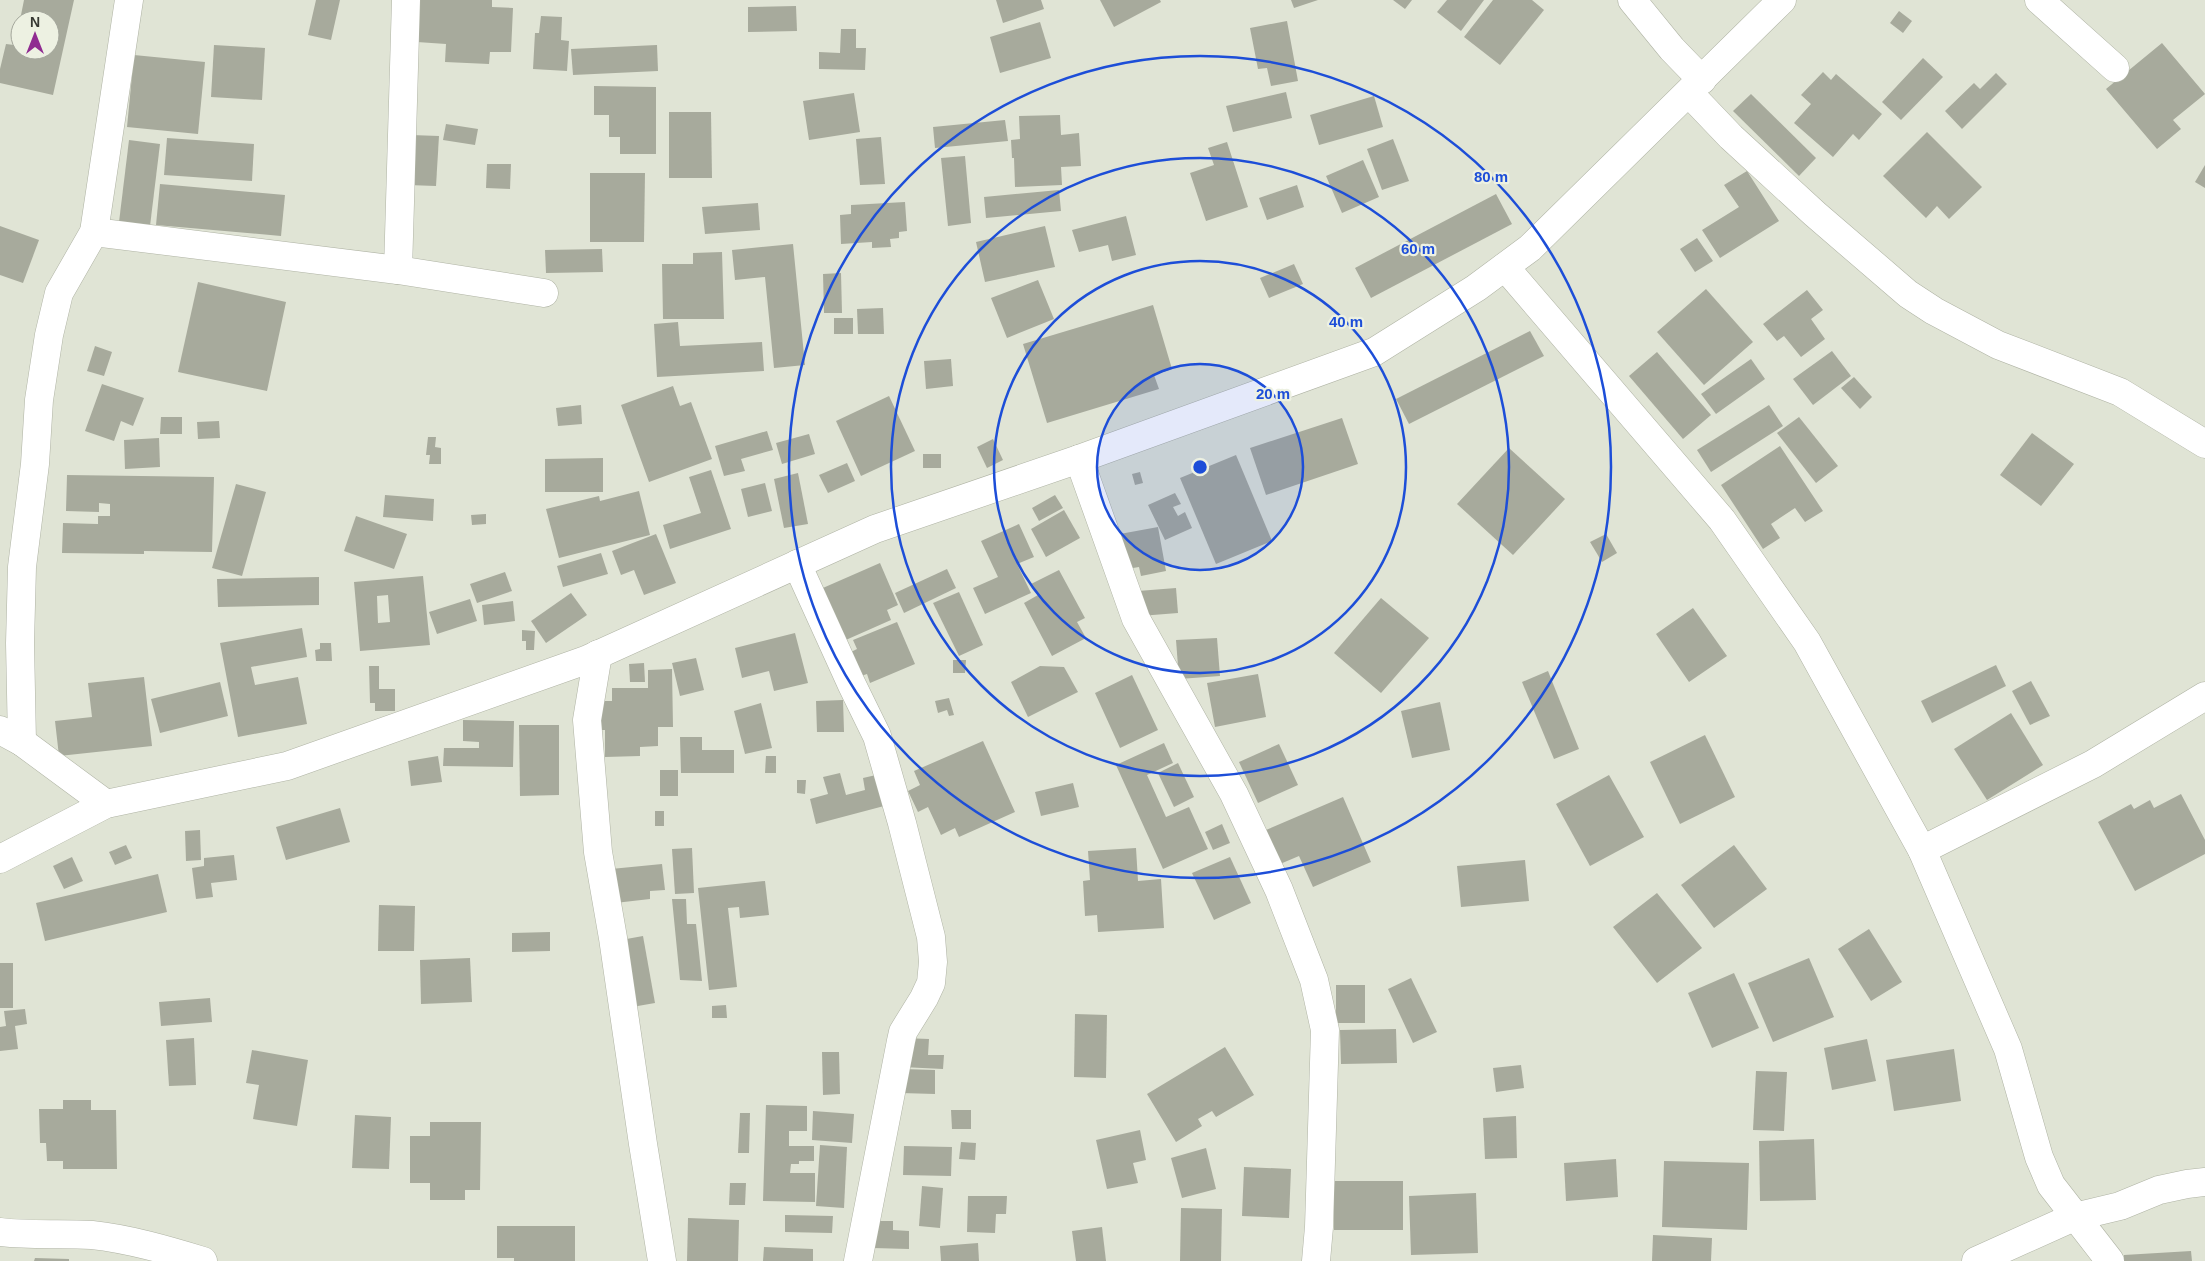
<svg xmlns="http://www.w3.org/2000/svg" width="2205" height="1261" viewBox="0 0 2205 1261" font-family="Arial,sans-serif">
<rect width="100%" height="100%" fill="#e0e4d5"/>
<!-- building -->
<g fill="#a7aa9c" fill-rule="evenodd">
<polygon points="24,0 74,0 53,95 0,83 0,69 6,44 14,45 19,23 20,50 50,50 50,20 20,20"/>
<polygon points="316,0 340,0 331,40 308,35"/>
<polygon points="419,0 492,0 492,7 513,8 511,52 490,52 489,64 445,62 446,44 417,42"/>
<polygon points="996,0 1041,0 1044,9 1003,23"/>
<polygon points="1100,0 1160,0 1161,2 1114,27"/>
<polygon points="1291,0 1318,0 1294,8"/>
<polygon points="1393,0 1412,0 1405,9"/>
<polygon points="1447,0 1484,0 1461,31 1437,12"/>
<polygon points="1493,0 1532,0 1544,10 1500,65 1464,37"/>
<polygon points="796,6 797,31 748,32 748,7"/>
<polygon points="1899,11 1912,21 1903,33 1890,23"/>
<polygon points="541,16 562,17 561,40 569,41 567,71 533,69 535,33 539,33"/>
<polygon points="1287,21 1298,81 1271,86 1267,68 1258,69 1250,28"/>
<polygon points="1040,22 1051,58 1000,73 990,37"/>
<polygon points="841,29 856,29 856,48 866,48 865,70 819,69 819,52 840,53"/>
<polygon points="2162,43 2205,94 2173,120 2181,129 2157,149 2106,89"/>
<polygon points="214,45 265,48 262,100 211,97"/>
<polygon points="657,45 658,71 573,75 571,49"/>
<polygon points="134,55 205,62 198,134 127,127"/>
<polygon points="1923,58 1943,77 1901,120 1882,102"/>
<polygon points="1823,72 1831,80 1836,74 1882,114 1859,140 1853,134 1833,157 1794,123 1811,104 1801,95"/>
<polygon points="1996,73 2007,84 1962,129 1945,111 1974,83 1980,89"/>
<polygon points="594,86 656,87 656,154 620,154 620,137 609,137 609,115 594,115"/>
<polygon points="1286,92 1292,118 1233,132 1226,106"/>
<polygon points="854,93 860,132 809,140 803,101"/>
<polygon points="1751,94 1816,158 1799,176 1733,111"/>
<polygon points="1374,96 1383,127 1319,145 1310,115"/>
<polygon points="669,112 711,112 712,178 669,178"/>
<polygon points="1060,115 1061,135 1079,133 1081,166 1061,167 1062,185 1015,187 1014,158 1012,158 1011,140 1020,139 1019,116"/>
<polygon points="1005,120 1008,141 935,148 933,127"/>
<polygon points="446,124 478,129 475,145 443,140"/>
<polygon points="1927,132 1982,187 1949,219 1937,206 1926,218 1883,176"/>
<polygon points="411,135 439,136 436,186 408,185"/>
<polygon points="881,137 885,184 860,185 856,139"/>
<polygon points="167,138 254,144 252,181 164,175"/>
<polygon points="1393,139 1409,181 1382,190 1367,149"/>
<polygon points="129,140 160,144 150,226 119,222"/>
<polygon points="1227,142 1248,207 1206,221 1190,173 1214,165 1208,148"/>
<polygon points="965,156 971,223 948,226 941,158"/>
<polygon points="1363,160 1379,197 1342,213 1326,176"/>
<polygon points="487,164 511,164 510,189 486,188"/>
<polygon points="2205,165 2205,188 2195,182"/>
<polygon points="1747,171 1779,221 1720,258 1702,230 1739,207 1724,185"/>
<polygon points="590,173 645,173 644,242 590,242"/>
<polygon points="160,184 285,195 281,236 156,225"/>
<polygon points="1297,185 1304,207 1267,220 1259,198"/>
<polygon points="1059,190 1061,211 986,218 984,197"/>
<polygon points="1496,194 1512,224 1371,298 1355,268"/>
<polygon points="905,202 907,231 899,232 899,238 890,239 891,247 872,248 872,242 841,244 840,215 851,214 851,205"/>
<polygon points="758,203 760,230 705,234 702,207"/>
<polygon points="1126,216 1136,255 1112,261 1108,245 1079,252 1072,230"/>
<polygon points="0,226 39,240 23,283 0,275"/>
<polygon points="1045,226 1055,267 985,282 976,242"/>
<polygon points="1697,238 1713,261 1695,272 1680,249"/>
<polygon points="793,244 805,365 774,368 765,277 735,280 732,250"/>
<polygon points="602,249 603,272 546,273 545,250"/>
<polygon points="722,252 724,319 663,319 662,264 693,264 693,253"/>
<polygon points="1294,264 1303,284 1269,298 1260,278"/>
<polygon points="841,273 842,313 824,313 823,274"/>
<polygon points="1038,280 1054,319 1007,338 991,298"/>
<polygon points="198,282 286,302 267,391 178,372"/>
<polygon points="1706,289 1753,342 1704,385 1657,332"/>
<polygon points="1807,290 1823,310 1811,319 1825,339 1801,357 1784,336 1777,341 1763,324"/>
<polygon points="1153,305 1172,369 1154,375 1159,389 1047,423 1023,344"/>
<polygon points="883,308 884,334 858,334 857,309"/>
<rect x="834" y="318" width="19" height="16"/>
<polygon points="678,322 680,346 762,342 764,371 657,377 654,324"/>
<polygon points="1530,331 1544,356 1409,424 1396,399"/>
<polygon points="95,346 112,352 104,376 87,371"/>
<polygon points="1832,351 1851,376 1813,405 1793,379"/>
<polygon points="1657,352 1711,415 1683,439 1629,376"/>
<polygon points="951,359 953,386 926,389 924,361"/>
<polygon points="1751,359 1765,379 1716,414 1701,394"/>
<polygon points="1854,377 1872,397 1860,409 1841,388"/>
<polygon points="102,384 144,398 133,426 121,421 114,441 85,431"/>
<polygon points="673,386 680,406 691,402 712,459 649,482 621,405"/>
<polygon points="889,396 915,451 861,476 836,421"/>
<polygon points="581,405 582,424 558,426 556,408"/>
<polygon points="1769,405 1783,426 1711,472 1697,450"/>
<polygon points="161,417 182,417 182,434 160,434"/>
<polygon points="1799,417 1838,466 1816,483 1777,433"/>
<polygon points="1342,418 1358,464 1266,495 1250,448"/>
<polygon points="219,421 220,438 198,439 197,422"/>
<polygon points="767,431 773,450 741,459 745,471 724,476 715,446"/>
<polygon points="2032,433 2074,464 2041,506 2000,475"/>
<polygon points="809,434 815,454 782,464 776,443"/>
<polygon points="428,437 436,437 435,447 441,448 441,464 429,464 430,455 426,455"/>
<polygon points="159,438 160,467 125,469 124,440"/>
<polygon points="993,439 1003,460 987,468 977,447"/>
<polygon points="1780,446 1823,511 1805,522 1795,508 1771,524 1780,538 1763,549 1721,485"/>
<polygon points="1509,448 1565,499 1513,555 1457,504"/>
<rect x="923" y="454" width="18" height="14"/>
<polygon points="1236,455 1272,541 1216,564 1180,478"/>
<polygon points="603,458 603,492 545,492 545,459"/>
<polygon points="847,463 855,481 828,493 819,475"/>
<polygon points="711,470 731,529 670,549 663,525 701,513 689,477"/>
<polygon points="1140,472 1143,483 1135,485 1132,474"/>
<polygon points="798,473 808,524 784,528 774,479"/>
<polygon points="67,475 214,477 212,552 144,551 144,554 62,553 63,523 98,524 98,516 110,516 110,504 99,503 99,512 66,511"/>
<polygon points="765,483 772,511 748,517 741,489"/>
<polygon points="236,484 266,492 242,576 212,568"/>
<polygon points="639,491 650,535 559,558 546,509 599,496 600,501"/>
<polygon points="1175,493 1181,504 1173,507 1178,516 1185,512 1192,528 1165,540 1148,505"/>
<polygon points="385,495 434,499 433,521 383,517"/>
<polygon points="1055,495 1063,508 1039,521 1032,508"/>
<polygon points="1064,510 1080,538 1046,557 1031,529"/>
<polygon points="486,514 486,524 472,525 471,515"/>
<polygon points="356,516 407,534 394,569 344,551"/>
<polygon points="1019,524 1034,557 1017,564 1031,593 985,614 973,588 998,577 981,541"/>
<polygon points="1158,527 1166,571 1141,576 1139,567 1115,571 1109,536"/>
<polygon points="656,534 676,583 644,595 634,570 621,575 612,551"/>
<polygon points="1606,534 1617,553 1602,562 1590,542"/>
<polygon points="601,553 608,574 563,587 557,566"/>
<polygon points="880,563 898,605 887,610 891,620 839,643 816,591"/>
<polygon points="947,569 956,588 904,613 895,593"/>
<polygon points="1059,570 1085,618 1077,622 1086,638 1052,656 1024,603 1038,595 1031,584"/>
<polygon points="505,572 512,591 477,603 470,584"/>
<path d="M 423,576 L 430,645 L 360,651 L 354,582 ZM 388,595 L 390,622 L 378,623 L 377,596 Z"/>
<polygon points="319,577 319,605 218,607 217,579"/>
<polygon points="1176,588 1178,613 1140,616 1138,591"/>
<polygon points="959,592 983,645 959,656 933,603"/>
<polygon points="571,593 587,615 546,643 531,621"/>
<polygon points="1381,598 1429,638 1381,693 1334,653"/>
<polygon points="470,599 477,621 437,634 429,612"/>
<polygon points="513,601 515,621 484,625 482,605"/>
<polygon points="1693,608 1727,656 1689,682 1656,634"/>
<polygon points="897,622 915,664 870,683 867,674 855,678 841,657 857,649 853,640"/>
<polygon points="302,628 307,657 251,667 255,685 298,677 307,724 238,737 220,643"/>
<polygon points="522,630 535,631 534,650 526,650 526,641 522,641"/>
<polygon points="795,633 808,683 774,691 769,671 742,678 735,648"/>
<polygon points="1217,638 1220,676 1179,679 1176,640"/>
<polygon points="320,643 331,643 332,661 316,661 315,650 320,649"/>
<polygon points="696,658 704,690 680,696 672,663"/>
<polygon points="953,660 966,660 965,673 953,673"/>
<polygon points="644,663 645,682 630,682 629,664"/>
<polygon points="1996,665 2006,686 1932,723 1921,701"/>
<polygon points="369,666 379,666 379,689 395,689 395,711 375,711 375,703 370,703"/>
<polygon points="1040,666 1064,667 1078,692 1028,717 1011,682"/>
<polygon points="672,669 673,727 658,727 658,746 640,747 640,756 605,757 605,730 597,730 596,701 612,701 612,688 648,688 648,670"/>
<polygon points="1548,671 1579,749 1554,759 1522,682"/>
<polygon points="1258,674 1266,717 1215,727 1207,683"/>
<polygon points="1132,675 1158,730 1120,748 1095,693"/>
<polygon points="144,677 152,746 59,756 55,721 92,717 88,683"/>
<polygon points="2031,681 2050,716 2030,725 2012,691"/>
<polygon points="220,682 228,716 160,733 151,699"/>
<polygon points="949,698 954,715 949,716 947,710 938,713 935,701"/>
<polygon points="843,700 844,732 817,732 816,701"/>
<polygon points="1440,702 1450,750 1412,758 1401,711"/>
<polygon points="761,703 772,748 745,754 734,711"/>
<polygon points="2011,713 2043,765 1987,800 1954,749"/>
<polygon points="463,720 514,721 513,767 443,766 444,748 479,748 479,742 463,741"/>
<polygon points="519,725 559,725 559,795 520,796"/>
<polygon points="1705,735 1735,797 1680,824 1650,762"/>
<polygon points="680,737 702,737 702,750 734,750 734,773 681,773"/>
<polygon points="983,741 1015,812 959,837 955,828 941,835 928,807 918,812 908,791 920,785 914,771"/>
<polygon points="1164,743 1173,763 1147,775 1166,817 1189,807 1208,849 1163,869 1116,765"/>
<polygon points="1279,744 1298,785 1258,803 1239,762"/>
<polygon points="438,756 442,782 411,786 408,761"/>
<polygon points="766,756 776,756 776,773 765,773"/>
<polygon points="1178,763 1194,797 1174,807 1158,773"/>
<rect x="660" y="770" width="18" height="26"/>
<polygon points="840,773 846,795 865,790 863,778 876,775 884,806 816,824 810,799 828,794 823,777"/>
<polygon points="1609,775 1644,837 1590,866 1556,804"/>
<polygon points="797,780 806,780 805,794 797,793"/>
<polygon points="1073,783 1079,807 1041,816 1035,792"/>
<polygon points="2181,794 2205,840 2205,854 2135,891 2098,822 2131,804 2134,809 2150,800 2154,808"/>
<polygon points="1343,797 1371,862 1313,887 1299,856 1280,864 1266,830"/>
<polygon points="340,808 350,842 286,860 276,827"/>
<rect x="655" y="811" width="9" height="15"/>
<polygon points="1222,824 1230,843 1213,850 1205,832"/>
<polygon points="200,830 201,860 186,861 185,831"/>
<polygon points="126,845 132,858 115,865 109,852"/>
<polygon points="1734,845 1767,889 1714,928 1681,885"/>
<polygon points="692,848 694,893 675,894 672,849"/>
<polygon points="1136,848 1138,881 1161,879 1164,928 1098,932 1097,915 1085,916 1083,881 1090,880 1088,851"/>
<polygon points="234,855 237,880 211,883 213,897 196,899 192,868 204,866 204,858"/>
<polygon points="72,857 83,881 64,889 53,866"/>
<polygon points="1230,857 1251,903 1214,920 1192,873"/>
<polygon points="1525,860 1529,901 1461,907 1457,866"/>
<polygon points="662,864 665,890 650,891 650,899 615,903 611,869"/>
<polygon points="158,874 167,912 45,941 36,903"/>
<polygon points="765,881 769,915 740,918 739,907 728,908 737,987 709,990 698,888"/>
<polygon points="1657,893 1702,948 1657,983 1613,927"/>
<polygon points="672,899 686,899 687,924 696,924 702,981 680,980"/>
<polygon points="379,905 415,906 414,951 378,951"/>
<polygon points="1869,929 1902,982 1871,1001 1838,949"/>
<polygon points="550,932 550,951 512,952 512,933"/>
<polygon points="643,936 655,1003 632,1007 621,940"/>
<polygon points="470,958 472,1002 421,1004 420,960"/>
<polygon points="1809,958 1834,1017 1773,1042 1748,983"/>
<rect x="0" y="963" width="13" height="45"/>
<polygon points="1734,973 1759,1028 1712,1048 1688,993"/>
<polygon points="1411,978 1437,1032 1413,1043 1388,989"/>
<rect x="1336" y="985" width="29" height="38"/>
<polygon points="210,998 212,1022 161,1026 159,1002"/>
<polygon points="726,1005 727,1018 712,1018 712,1006"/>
<polygon points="25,1009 27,1024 15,1026 18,1049 0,1051 0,1027 6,1026 4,1011"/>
<polygon points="1075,1014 1107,1015 1106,1078 1074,1077"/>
<polygon points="1396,1029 1397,1063 1341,1064 1340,1030"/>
<polygon points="194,1038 196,1085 169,1086 166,1040"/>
<polygon points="903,1038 929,1039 928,1055 944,1055 943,1069 902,1067"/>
<polygon points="1867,1039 1876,1081 1832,1090 1824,1048"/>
<polygon points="1225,1047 1254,1095 1216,1117 1212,1111 1198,1119 1202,1126 1176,1142 1147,1094"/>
<polygon points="1954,1049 1961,1101 1894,1111 1886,1060"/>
<polygon points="252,1050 308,1060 297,1126 253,1119 259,1085 246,1083"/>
<polygon points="822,1052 839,1052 840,1094 823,1095"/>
<polygon points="1521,1065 1524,1088 1496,1092 1493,1068"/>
<polygon points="902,1069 935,1070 935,1094 901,1093"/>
<polygon points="1756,1071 1787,1072 1784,1131 1753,1130"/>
<polygon points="63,1100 91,1100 91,1110 116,1110 117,1169 63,1169 63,1161 47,1161 46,1143 40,1143 39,1109 63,1109"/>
<polygon points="766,1105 807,1106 807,1131 789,1131 789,1146 814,1146 814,1161 799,1161 799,1164 791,1164 790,1173 815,1173 815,1202 763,1201"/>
<polygon points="951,1110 971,1110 971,1129 952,1129"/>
<polygon points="813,1111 854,1114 852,1143 812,1140"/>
<polygon points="740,1113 750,1113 749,1153 738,1153"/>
<polygon points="355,1115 391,1117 389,1169 352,1168"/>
<polygon points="1516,1116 1517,1158 1485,1159 1483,1118"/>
<polygon points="430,1122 481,1122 480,1190 465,1190 465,1200 430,1200 430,1183 410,1183 410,1136 430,1136"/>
<polygon points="1140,1130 1146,1160 1133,1163 1138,1183 1107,1189 1096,1140"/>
<polygon points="1814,1139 1816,1200 1760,1201 1759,1141"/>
<polygon points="961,1142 976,1143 975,1160 959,1159"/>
<polygon points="820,1145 847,1147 844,1208 816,1206"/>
<polygon points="904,1146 952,1147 951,1176 903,1175"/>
<polygon points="1206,1148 1216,1189 1182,1198 1171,1158"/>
<polygon points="1616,1159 1618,1197 1566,1201 1564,1163"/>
<polygon points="1664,1161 1749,1163 1747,1230 1662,1227"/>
<polygon points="1244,1167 1291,1169 1289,1218 1242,1216"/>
<rect x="1334" y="1181" width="69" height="49"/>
<polygon points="730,1183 746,1183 745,1205 729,1205"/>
<polygon points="922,1186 943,1188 940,1228 919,1226"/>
<polygon points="1476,1193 1478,1253 1411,1255 1409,1196"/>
<polygon points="968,1196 1007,1196 1006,1214 996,1214 995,1233 967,1232"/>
<polygon points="1181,1208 1222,1209 1221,1261 1180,1261"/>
<polygon points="785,1215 833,1216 832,1233 785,1232"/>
<polygon points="688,1218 739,1220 738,1261 687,1261"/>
<polygon points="874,1221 893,1221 893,1230 909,1231 909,1249 873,1248"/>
<polygon points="497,1226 575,1226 575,1261 514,1261 514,1258 497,1258"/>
<polygon points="1102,1227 1106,1261 1076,1261 1072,1231"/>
<polygon points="1653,1235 1712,1238 1711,1261 1652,1261"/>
<polygon points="978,1243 979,1261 941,1261 940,1246"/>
<polygon points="764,1247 813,1249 813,1261 763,1261"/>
<polygon points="2191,1251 2192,1261 2124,1261 2124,1255"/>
<polygon points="35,1258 69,1259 69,1261 34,1261"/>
</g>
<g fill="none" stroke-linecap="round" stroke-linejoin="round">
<defs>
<g id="minor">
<polyline points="1632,0 1672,49 1702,80"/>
<polyline points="2039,0 2115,68"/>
<polyline points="1689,93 1731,137 1815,214 1908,294 1934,311 1998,345 2120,392 2205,444"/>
<polyline points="94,232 398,270 544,293"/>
<polyline points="1505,267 1722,520 1807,642 1922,850 2008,1049 2039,1157 2051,1185 2110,1261"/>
<polyline points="398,270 406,0"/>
<polyline points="1079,459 1136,619 1234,794 1279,890 1314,980 1325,1030 1319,1227 1316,1261"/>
<polyline points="797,564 851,683 877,736 902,823 931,937 933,962 931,983 924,998 903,1032 901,1041 858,1261"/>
<polyline points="598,654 587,720 598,852 613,938 643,1144 662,1261"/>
<polyline points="0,730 22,742 106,804"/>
<polyline points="22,742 20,643 22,567 35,464 39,400 49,335 59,293 94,232 129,0"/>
<polyline points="1922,850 2093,764 2205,696"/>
<polyline points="0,859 106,804 287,766 586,660 875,529 1079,459 1374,352 1476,288 1530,248 1782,0"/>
<path d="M 0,1232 C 30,1236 61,1233 92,1235 C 129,1239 167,1250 203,1261"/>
<polyline points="1976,1261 2074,1217 2120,1206 2159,1190 2187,1184 2205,1182"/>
</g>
</defs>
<!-- minor casing -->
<use href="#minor" stroke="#afb3a4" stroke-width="29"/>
<!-- minor -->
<use href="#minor" stroke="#fff" stroke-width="28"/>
</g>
<!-- distance rings -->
<circle cx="1200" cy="467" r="103" fill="#1d4ed8" fill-opacity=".12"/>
<g fill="none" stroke="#1d4ed8" stroke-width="2.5">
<circle cx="1200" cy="467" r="103"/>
<circle cx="1200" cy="467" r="206"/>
<circle cx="1200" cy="467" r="309"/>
<circle cx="1200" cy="467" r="411"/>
</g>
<circle cx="1200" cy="467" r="8" fill="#1d4ed8" stroke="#edf1e2" stroke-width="2.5"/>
<g font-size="15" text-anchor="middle" font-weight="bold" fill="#1d4ed8" stroke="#edf1e2" stroke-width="4.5" stroke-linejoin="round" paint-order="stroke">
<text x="1491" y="182">80 m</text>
<text x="1418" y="254">60 m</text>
<text x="1346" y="327">40 m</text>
<text x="1273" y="399">20 m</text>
</g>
<!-- north arrow -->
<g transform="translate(35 35)"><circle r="24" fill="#edf1e2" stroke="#a4a79c"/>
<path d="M0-4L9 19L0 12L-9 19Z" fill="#902b91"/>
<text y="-8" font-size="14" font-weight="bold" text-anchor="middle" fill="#373933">N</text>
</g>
</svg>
